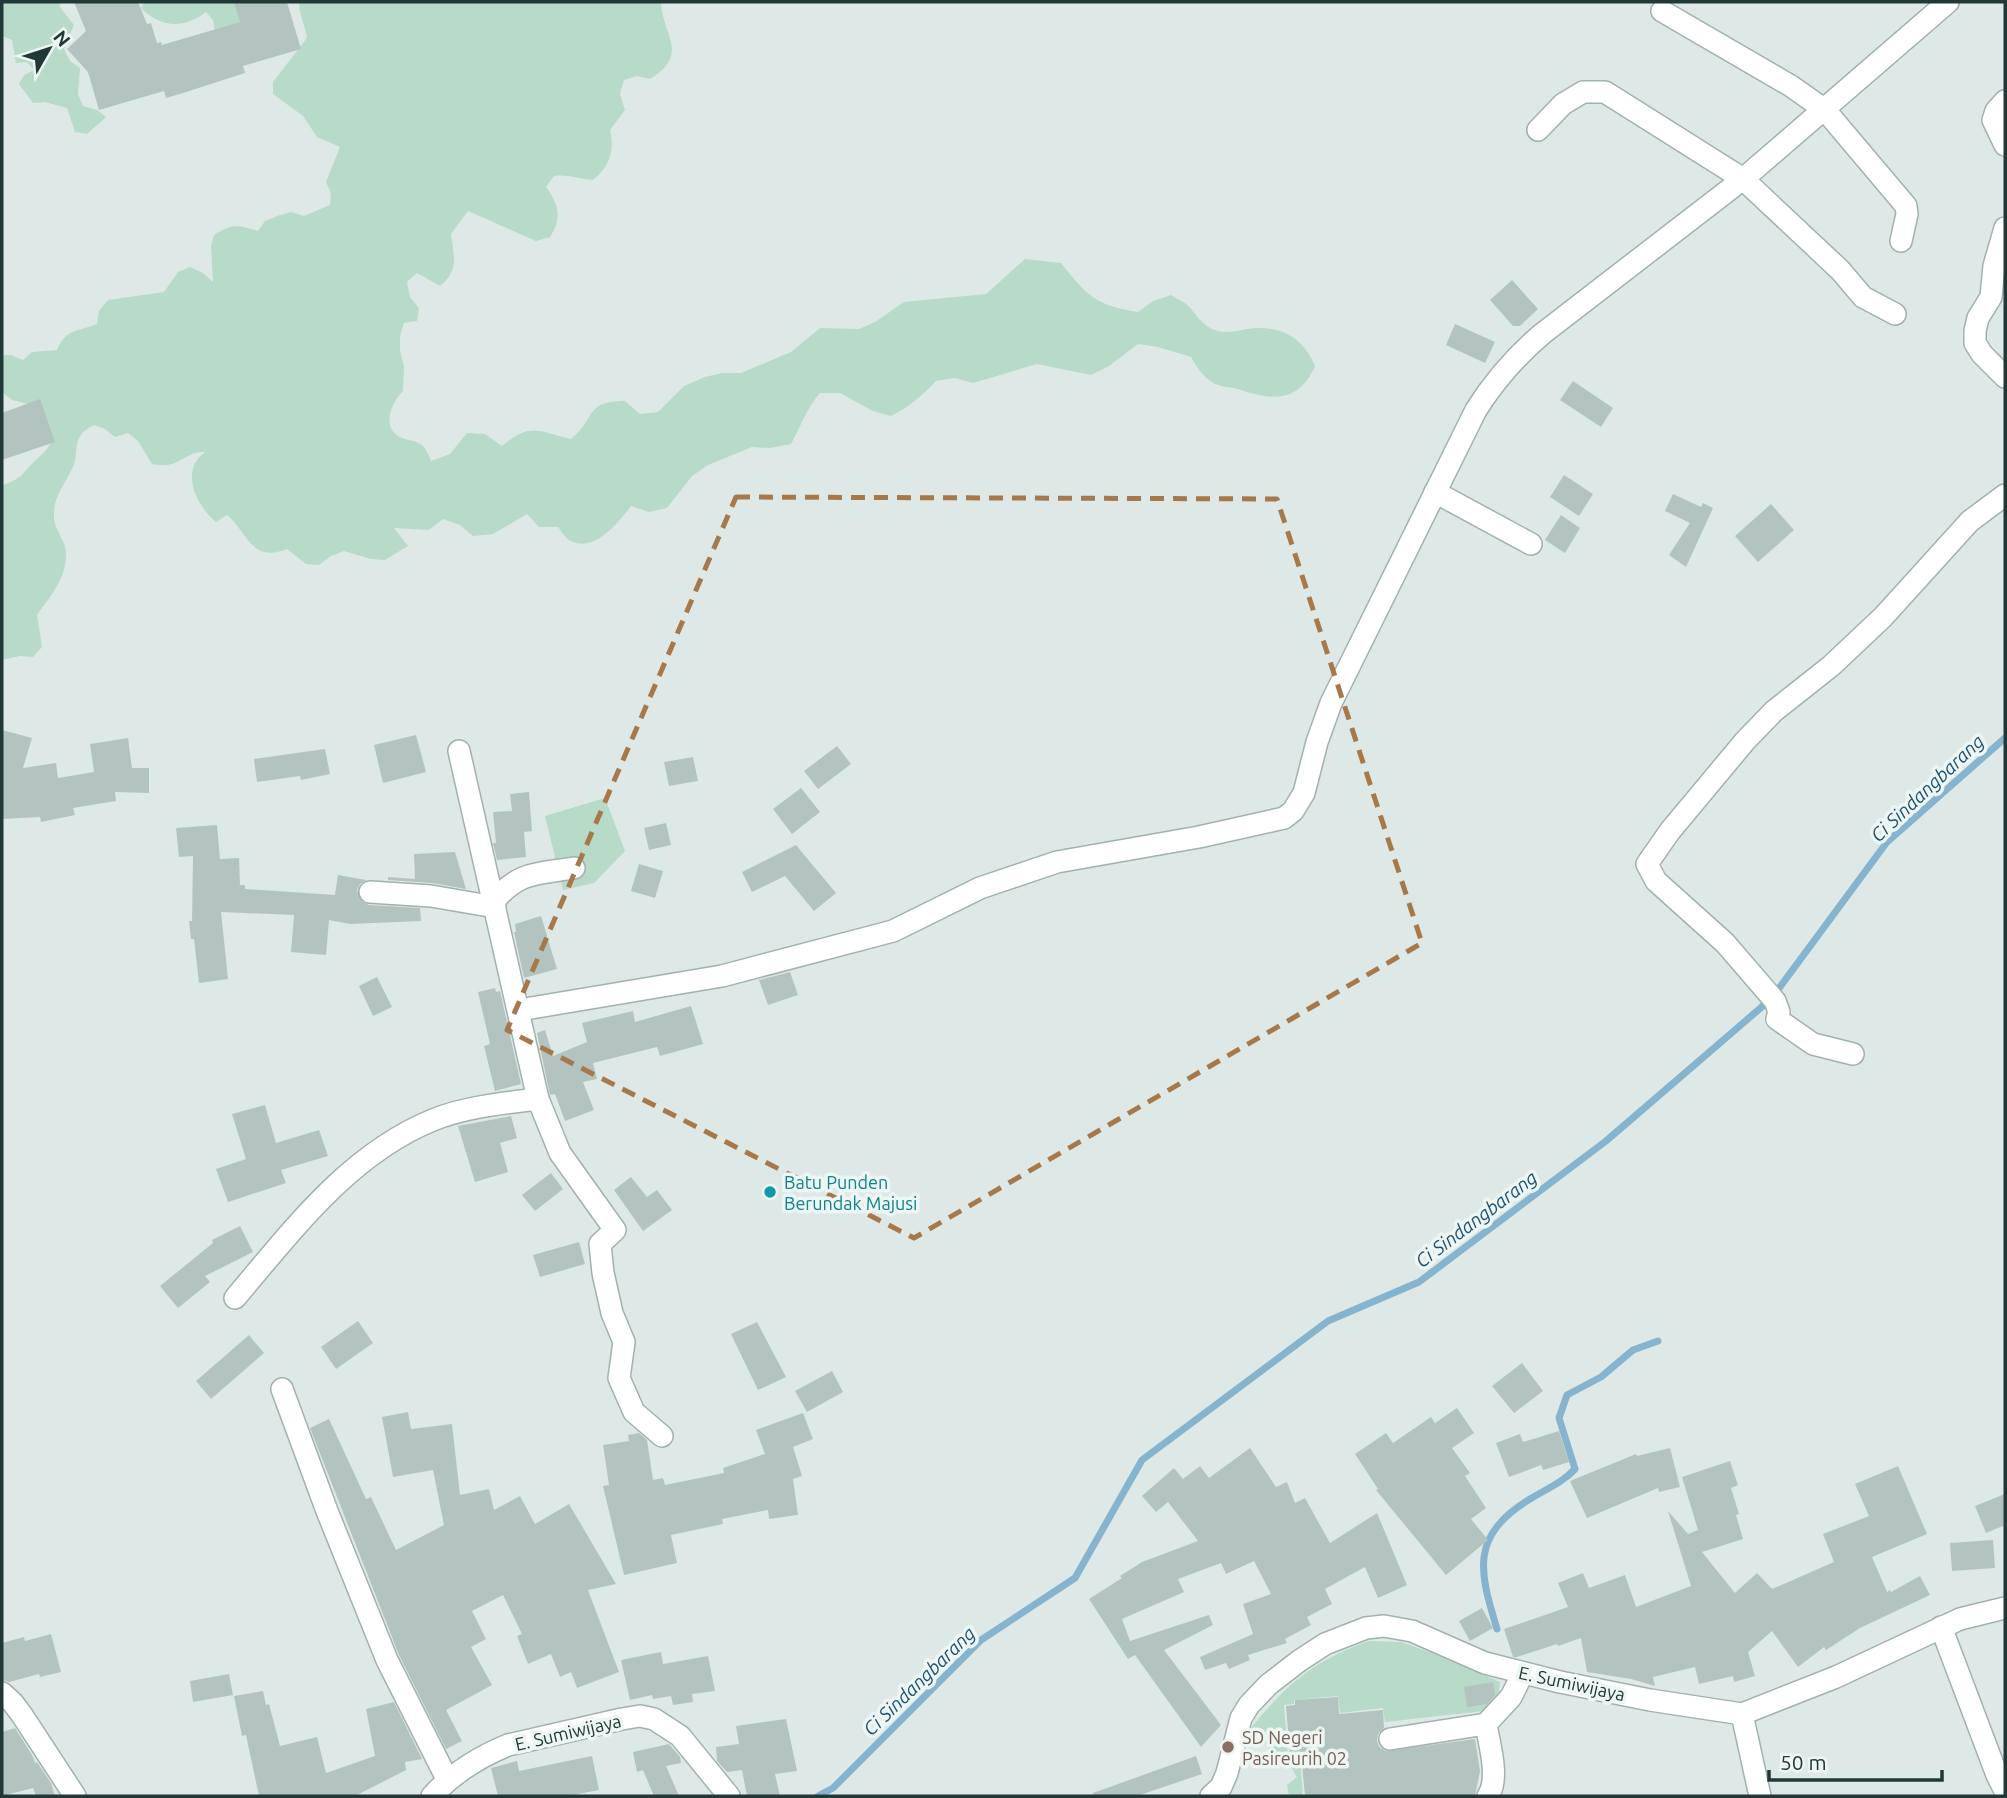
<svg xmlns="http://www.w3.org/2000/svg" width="2007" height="1798" viewBox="0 0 2007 1798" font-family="Ubuntu,sans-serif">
<rect width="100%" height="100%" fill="#dee9e7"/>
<!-- green -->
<g fill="#b7dbc8">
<polygon points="2,2 62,2 59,6 74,25 64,49 70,61 80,68 78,94 83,106 97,110 106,117 87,134 75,132 67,108 45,102 33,103 19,84 24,75 34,70 27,62 16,63 12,40 2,36"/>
<path d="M 144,2 L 237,2 L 242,7 L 243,32 L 215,31 L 213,20 L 206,12 C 184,29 161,28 141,8 Z"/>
<path d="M 299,2 L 661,2 C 662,35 691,54 650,79 L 637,76 L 624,80 L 620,94 L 625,110 L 610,130 C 615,150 610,166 593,180 C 579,179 568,174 554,176 L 546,187 C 559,204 562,219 550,237 L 536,241 L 468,211 L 451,234 C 454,257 459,271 440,286 L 417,273 L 407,282 L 410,297 L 419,308 L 417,321 L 404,323 L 400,336 L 400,351 L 404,366 L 403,391 C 391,403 380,429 402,438 C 410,441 416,440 423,446 C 427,450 429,456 431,461 L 450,454 L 467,433 L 485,434 L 502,446 C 531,422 537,431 571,439 C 597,418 584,401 625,401 L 640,414 L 658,412 L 684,386 L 705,377 L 722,373 L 741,373 L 791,352 L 820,328 L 859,329 L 875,322 L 904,302 L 986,294 L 1025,259 L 1061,263 C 1087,296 1095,305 1138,312 L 1153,301 L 1171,295 C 1175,298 1180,300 1185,303 C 1197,313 1200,326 1218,331 C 1231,334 1242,329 1255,328 C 1285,327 1304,340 1315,366 C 1299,403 1272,401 1238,389 C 1230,387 1219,387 1212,382 C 1202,376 1197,367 1191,357 L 1158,347 L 1138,344 L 1109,366 L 1091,375 L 1037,364 L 973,383 L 955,378 L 936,381 C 922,396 909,407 891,416 L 873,411 L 840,393 L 820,393 C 806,409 801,426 791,444 L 770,448 L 752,447 L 708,465 L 692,476 L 667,508 L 649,512 L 631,506 C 619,522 593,555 569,540 C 565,537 561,531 558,527 L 539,527 L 527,514 L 493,534 L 473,536 L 460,525 L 443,519 L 429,530 L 394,528 L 408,546 L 385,560 L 371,559 L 344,551 L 331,556 L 319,565 L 306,564 L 287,549 C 251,563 249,534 227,515 L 216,522 C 200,509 183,480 197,460 C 199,457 202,455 205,452 C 184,451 180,470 152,464 L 138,441 L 128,433 L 115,437 L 105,429 L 94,425 C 89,428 84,430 81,435 C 75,443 77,452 75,461 C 69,481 53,493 54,517 C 54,532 68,541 66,557 C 65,580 49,598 37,615 L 42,647 L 33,657 L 20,656 L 2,660 L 2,485 C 25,478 22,472 38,458 C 45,451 48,450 51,441 L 37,406 L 12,400 L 2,392 L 2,355 L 11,355 L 23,360 L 32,352 L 57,350 C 66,328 78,332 97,324 L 99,311 L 108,300 L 164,292 L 178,272 L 190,267 L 203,273 L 213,282 L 211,246 L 214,235 C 233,223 238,225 258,231 L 265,221 L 277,216 L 291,212 L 304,216 L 330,205 L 331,193 L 326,182 L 340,147 L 317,137 L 303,116 L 273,94 L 273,82 L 307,38 C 305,24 299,15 299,2 Z"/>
<polygon points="605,798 625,851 594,883 563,890 545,816"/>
<path d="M 1369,1641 L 1401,1642 L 1435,1654 L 1500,1682 L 1498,1703 L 1484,1711 L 1385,1722 L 1383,1708 L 1340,1713 L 1338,1696 L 1294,1700 L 1294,1704 L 1284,1705 L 1288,1756 L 1300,1756 L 1303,1796 L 1289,1796 L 1287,1785 L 1297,1777 L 1287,1760 L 1273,1753 L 1251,1728 C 1288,1683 1313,1661 1369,1641 Z"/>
</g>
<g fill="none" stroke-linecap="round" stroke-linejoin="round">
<!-- stream -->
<g stroke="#86b4cf" stroke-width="7">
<path d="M 1497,1629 C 1479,1570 1470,1536 1530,1499 C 1546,1489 1562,1483 1575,1469 L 1559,1418 L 1567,1395 L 1601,1377 L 1633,1350 L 1658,1341"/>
<polyline points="818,1796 833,1788 981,1640 1075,1578 1142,1460 1328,1321 1419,1282 1606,1141 1771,999 1887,842 2005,738"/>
</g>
</g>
<!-- building -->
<g fill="#b3c4c0">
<polygon points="74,2 138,2 147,24 151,23 157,43 161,42 162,45 240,22 234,2 287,2 301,49 243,66 245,73 183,93 166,98 164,91 99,110 88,72 67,49 86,31"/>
<polygon points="1512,280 1538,309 1520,326 1513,326 1490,300"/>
<polygon points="1455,324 1495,342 1485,363 1446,345"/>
<polygon points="1573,381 1613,408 1601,427 1560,400"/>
<polygon points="40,399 55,442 2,460 2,413"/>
<polygon points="1564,475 1593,494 1579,516 1550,497"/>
<polygon points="1673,494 1701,507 1703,503 1713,508 1686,567 1669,555 1690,523 1665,511"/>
<polygon points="1771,504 1794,530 1758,562 1735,536"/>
<polygon points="1561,515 1580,528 1565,553 1545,540"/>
<polygon points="2,730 32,738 23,768 56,763 58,778 94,772 90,744 128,738 132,768 149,768 149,793 115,792 116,801 73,808 75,815 41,822 40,817 2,819"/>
<polygon points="416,735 426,772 383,783 374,745"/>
<polygon points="837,746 851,764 818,789 804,771"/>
<polygon points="325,749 330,774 301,780 300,776 257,782 254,759"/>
<polygon points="693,757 698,781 669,786 664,762"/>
<polygon points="801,788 820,812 792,834 773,809"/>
<polygon points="529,792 532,831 524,832 526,857 497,860 493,843 496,843 493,812 512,811 510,794"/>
<polygon points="666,823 671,845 649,850 644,828"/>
<polygon points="217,825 220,859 239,858 240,885 245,885 245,889 335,895 338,875 366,880 360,884 357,890 362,902 369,905 420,908 421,921 350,924 329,920 326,955 291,952 294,915 221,912 228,979 199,983 194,939 191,939 189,921 192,921 193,856 179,857 176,828"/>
<polygon points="796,845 836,893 814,911 785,876 752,892 742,872"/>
<polygon points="455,852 466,889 432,883 388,880 388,877 415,879 414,854"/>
<polygon points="639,864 663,871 655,898 631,891"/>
<polygon points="541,916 557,969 524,978 514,932 516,932 515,924"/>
<polygon points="790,972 798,995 768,1005 759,980"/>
<polygon points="377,977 392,1007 373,1016 359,986"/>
<polygon points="495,988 496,992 500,991 521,1084 495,1091 484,1046 490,1044 478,992"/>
<polygon points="691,1006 703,1044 660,1056 657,1047 593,1063 597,1079 583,1082 594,1110 565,1121 555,1094 550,1095 537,1033 545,1030 553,1056 587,1042 582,1023 633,1011 635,1022"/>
<polygon points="265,1105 276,1143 319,1130 328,1156 281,1170 286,1183 228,1202 216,1169 246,1159 232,1114"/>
<polygon points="511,1116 517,1138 500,1143 508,1172 475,1182 458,1126"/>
<polygon points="551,1173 563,1189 535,1211 522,1195"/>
<polygon points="631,1177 647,1197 657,1190 672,1210 643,1231 614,1190"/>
<polygon points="240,1226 253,1252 205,1276 210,1282 178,1308 160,1286 213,1243 212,1240"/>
<polygon points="579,1242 585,1264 540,1277 533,1255"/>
<polygon points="358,1321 373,1343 336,1369 321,1347"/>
<polygon points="757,1322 786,1377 758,1390 731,1334"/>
<polygon points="249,1335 264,1353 211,1399 196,1381"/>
<polygon points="1522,1363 1543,1391 1514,1413 1492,1386"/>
<polygon points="832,1371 843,1392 807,1412 795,1391"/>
<polygon points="1457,1408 1474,1433 1452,1448 1470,1473 1465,1476 1486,1508 1471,1519 1488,1540 1446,1575 1376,1490 1378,1489 1355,1454 1386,1433 1393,1443 1431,1417 1435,1423"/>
<polygon points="408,1412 411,1429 452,1424 460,1495 489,1489 494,1510 520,1496 535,1524 569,1504 616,1584 588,1590 619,1672 577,1688 571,1672 560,1677 551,1654 528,1664 517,1636 522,1634 503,1595 472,1611 486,1639 471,1647 492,1685 446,1710 462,1741 446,1749 399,1655 310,1428 329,1419 366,1499 371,1497 396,1550 444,1525 433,1470 393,1477 382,1417"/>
<polygon points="803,1413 813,1439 793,1447 802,1476 793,1479 798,1515 769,1519 768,1510 722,1519 723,1524 671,1535 677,1563 624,1575 603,1486 609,1485 603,1445 629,1441 628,1435 639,1433 647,1440 653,1480 663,1478 665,1485 724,1473 723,1468 765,1454 756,1430"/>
<polygon points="1559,1431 1569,1462 1543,1470 1541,1465 1509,1477 1496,1443 1520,1434 1523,1442"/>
<polygon points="1250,1448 1276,1487 1287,1482 1295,1503 1305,1498 1330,1543 1377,1513 1407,1585 1378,1598 1365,1567 1325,1589 1332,1604 1307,1617 1311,1625 1285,1639 1287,1643 1248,1655 1250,1660 1229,1669 1226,1663 1205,1670 1200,1657 1253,1634 1243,1604 1271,1594 1254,1561 1226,1574 1221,1563 1178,1579 1184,1592 1122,1619 1130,1641 1209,1615 1213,1625 1164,1650 1221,1725 1201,1747 1135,1655 1128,1659 1089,1599 1122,1578 1120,1576 1142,1562 1198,1541 1168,1502 1156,1512 1142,1496 1174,1468 1183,1479 1200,1466 1209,1478"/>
<polygon points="1670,1448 1680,1487 1659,1492 1658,1488 1587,1518 1570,1481 1636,1454 1637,1456"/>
<polygon points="1730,1461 1738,1485 1731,1488 1739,1514 1736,1515 1743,1539 1702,1552 1735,1593 1757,1573 1772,1589 1834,1562 1823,1534 1869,1516 1855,1484 1898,1466 1927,1534 1872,1557 1887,1592 1890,1590 1891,1592 1920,1576 1930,1595 1860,1628 1826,1650 1824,1647 1798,1667 1772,1631 1748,1652 1755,1676 1734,1682 1733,1676 1699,1684 1695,1667 1653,1677 1655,1686 1631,1679 1587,1672 1581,1638 1558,1646 1557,1644 1517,1657 1513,1657 1504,1629 1568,1607 1558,1583 1583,1573 1589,1588 1625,1575 1636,1607 1691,1586 1668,1511 1688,1534 1698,1530 1682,1477"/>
<polygon points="2005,1494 2005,1525 1986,1533 1975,1506"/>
<polygon points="1993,1540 1995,1568 1952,1571 1950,1543"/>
<polygon points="1482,1608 1493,1628 1470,1641 1459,1621"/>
<polygon points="51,1634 61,1672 40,1677 39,1674 9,1682 2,1680 2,1643 24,1637 25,1641"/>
<polygon points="661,1652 663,1664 708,1656 715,1691 692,1694 693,1702 673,1705 671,1696 653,1699 652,1695 630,1700 621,1660"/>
<polygon points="229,1674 233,1695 193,1702 190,1681"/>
<polygon points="1493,1682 1495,1695 1487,1704 1467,1707 1464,1687"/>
<polygon points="263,1691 266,1705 269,1704 280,1746 317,1737 326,1773 375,1756 366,1709 394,1702 422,1759 405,1762 406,1770 355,1796 259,1796 246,1735 242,1736 234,1696"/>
<polygon points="1338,1697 1339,1714 1383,1710 1384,1728 1378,1734 1377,1740 1379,1747 1386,1751 1475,1739 1480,1771 1475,1796 1305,1796 1301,1754 1290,1755 1286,1706 1295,1705 1295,1700"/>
<polygon points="786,1719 797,1771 775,1774 780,1796 747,1796 742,1770 727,1772 717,1761 716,1747 739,1744 736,1726"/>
<polygon points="15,1728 32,1755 35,1763 37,1762 51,1783 55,1796 36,1796 33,1788 2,1796 2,1732"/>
<polygon points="669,1744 680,1757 681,1763 666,1766 679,1796 654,1796 643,1770 637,1772 633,1752"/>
<polygon points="592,1756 599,1790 568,1796 498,1796 491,1768 517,1761 519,1771"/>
<polygon points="1196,1756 1202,1774 1137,1796 1093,1796 1093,1793"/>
</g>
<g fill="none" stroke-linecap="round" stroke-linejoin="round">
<defs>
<g id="minor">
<polyline points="1662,11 1791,86 1825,110 1906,206 1907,214 1901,241"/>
<polyline points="2005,101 1996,111 1993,120 2005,145"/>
<polyline points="1538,130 1563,104 1583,92 1605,92 1743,179 1840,270 1863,297 1895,314"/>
<polyline points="2005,228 1994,266 1991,297 1978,318 1975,331 1975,343 1982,354 2005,377"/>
<polyline points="1435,492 1531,544"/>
<polyline points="459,751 538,1099 560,1153 615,1230 600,1244 603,1273 612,1313 624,1342 619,1378 634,1412 662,1436"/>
<polyline points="370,892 431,896 495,907"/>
<path d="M 494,901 C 519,871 538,874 574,868"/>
<path d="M 519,1010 L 722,976 L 893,931 L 980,888 L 1057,862 L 1199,837 L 1284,818 L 1293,811 L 1304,793 L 1317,742 L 1331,703 L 1476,410 C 1495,380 1515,357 1542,334 L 1743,179 L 1948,2"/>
<polyline points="1853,1054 1813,1044 1777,1019 1779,1012 1775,1001 1725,943 1656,881 1647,864 1670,831 1745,741 1774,711 1831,666 1883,617 1970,521 2005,495"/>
<path d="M 235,1298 C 292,1231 349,1154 433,1120 C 464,1107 505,1103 538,1099"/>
<polyline points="282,1389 327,1511 387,1660 447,1779"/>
<polyline points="1941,1627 1997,1775 2005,1791"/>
<polyline points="2,1693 13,1703 22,1715 75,1796"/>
<polyline points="1742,1714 1760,1796"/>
<path d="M 1486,1724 C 1489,1744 1500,1778 1488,1796"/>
<polyline points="1390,1739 1486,1724 1511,1697 1523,1673"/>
<path d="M 432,1796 C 453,1773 479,1757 508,1745 L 622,1719 L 640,1716 L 654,1719 L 680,1736 L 729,1796"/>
<polyline points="1211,1796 1221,1787 1227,1773 1241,1718 1249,1705 1268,1685 1299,1661 1325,1644 1366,1628 1384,1626 1412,1631 1485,1663 1560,1682 1650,1700 1742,1714 1836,1677 1960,1619 2005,1608"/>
</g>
</defs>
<!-- minor casing -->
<use href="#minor" stroke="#a1b1af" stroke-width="24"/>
<!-- minor -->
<use href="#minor" stroke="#fff" stroke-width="21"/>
</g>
<!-- marked area -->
<path fill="none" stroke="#a7794a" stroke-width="5" stroke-dasharray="14 9" stroke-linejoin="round" d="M 736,497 L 1277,499 L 1422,943 L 914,1238 L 507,1030 Z"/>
<!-- markers -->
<circle fill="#0f9aa8" stroke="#eef6f4" stroke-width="2.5" cx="770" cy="1192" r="7"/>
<circle fill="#8d6e63" stroke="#eef6f4" stroke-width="2.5" cx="1228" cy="1747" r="7"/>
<g text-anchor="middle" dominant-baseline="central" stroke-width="7" stroke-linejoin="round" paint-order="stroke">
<!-- culture labels -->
<g font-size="18" fill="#0d838f" stroke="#eef6f4" text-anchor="start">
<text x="784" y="1182">Batu Punden<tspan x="784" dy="21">Berundak Majusi</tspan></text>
</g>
<!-- street labels -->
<g font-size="18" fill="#203937" stroke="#eef6f4">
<text transform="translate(1572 1683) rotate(12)">E. Sumiwijaya</text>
<text transform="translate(568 1732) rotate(-13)">E. Sumiwijaya</text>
</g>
<!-- education labels -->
<g font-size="18" fill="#785e54" stroke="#eef6f4" text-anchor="start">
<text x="1242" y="1737">SD Negeri<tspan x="1242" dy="21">Pasireurih 02</tspan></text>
</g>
<!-- water labels -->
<g font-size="19" font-style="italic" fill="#1b5273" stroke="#eef6f4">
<text transform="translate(1927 788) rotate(-43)">Ci Sindangbarang</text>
<text transform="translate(1476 1219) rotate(-37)">Ci Sindangbarang</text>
<text transform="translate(919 1681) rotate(-44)">Ci Sindangbarang</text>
</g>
</g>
<!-- border -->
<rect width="2007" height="1798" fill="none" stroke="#203937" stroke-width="7"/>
<!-- north arrow -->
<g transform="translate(49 49) rotate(51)" stroke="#eef6f4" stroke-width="5" paint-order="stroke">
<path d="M0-5L12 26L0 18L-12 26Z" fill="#203937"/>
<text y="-10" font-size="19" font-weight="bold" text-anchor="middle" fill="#203937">N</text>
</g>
<!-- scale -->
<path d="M1769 1770v10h173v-10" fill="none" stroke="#203937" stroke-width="3.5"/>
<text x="1780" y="1770" font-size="21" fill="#203937" stroke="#eef6f4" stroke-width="5" paint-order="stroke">50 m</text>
</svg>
